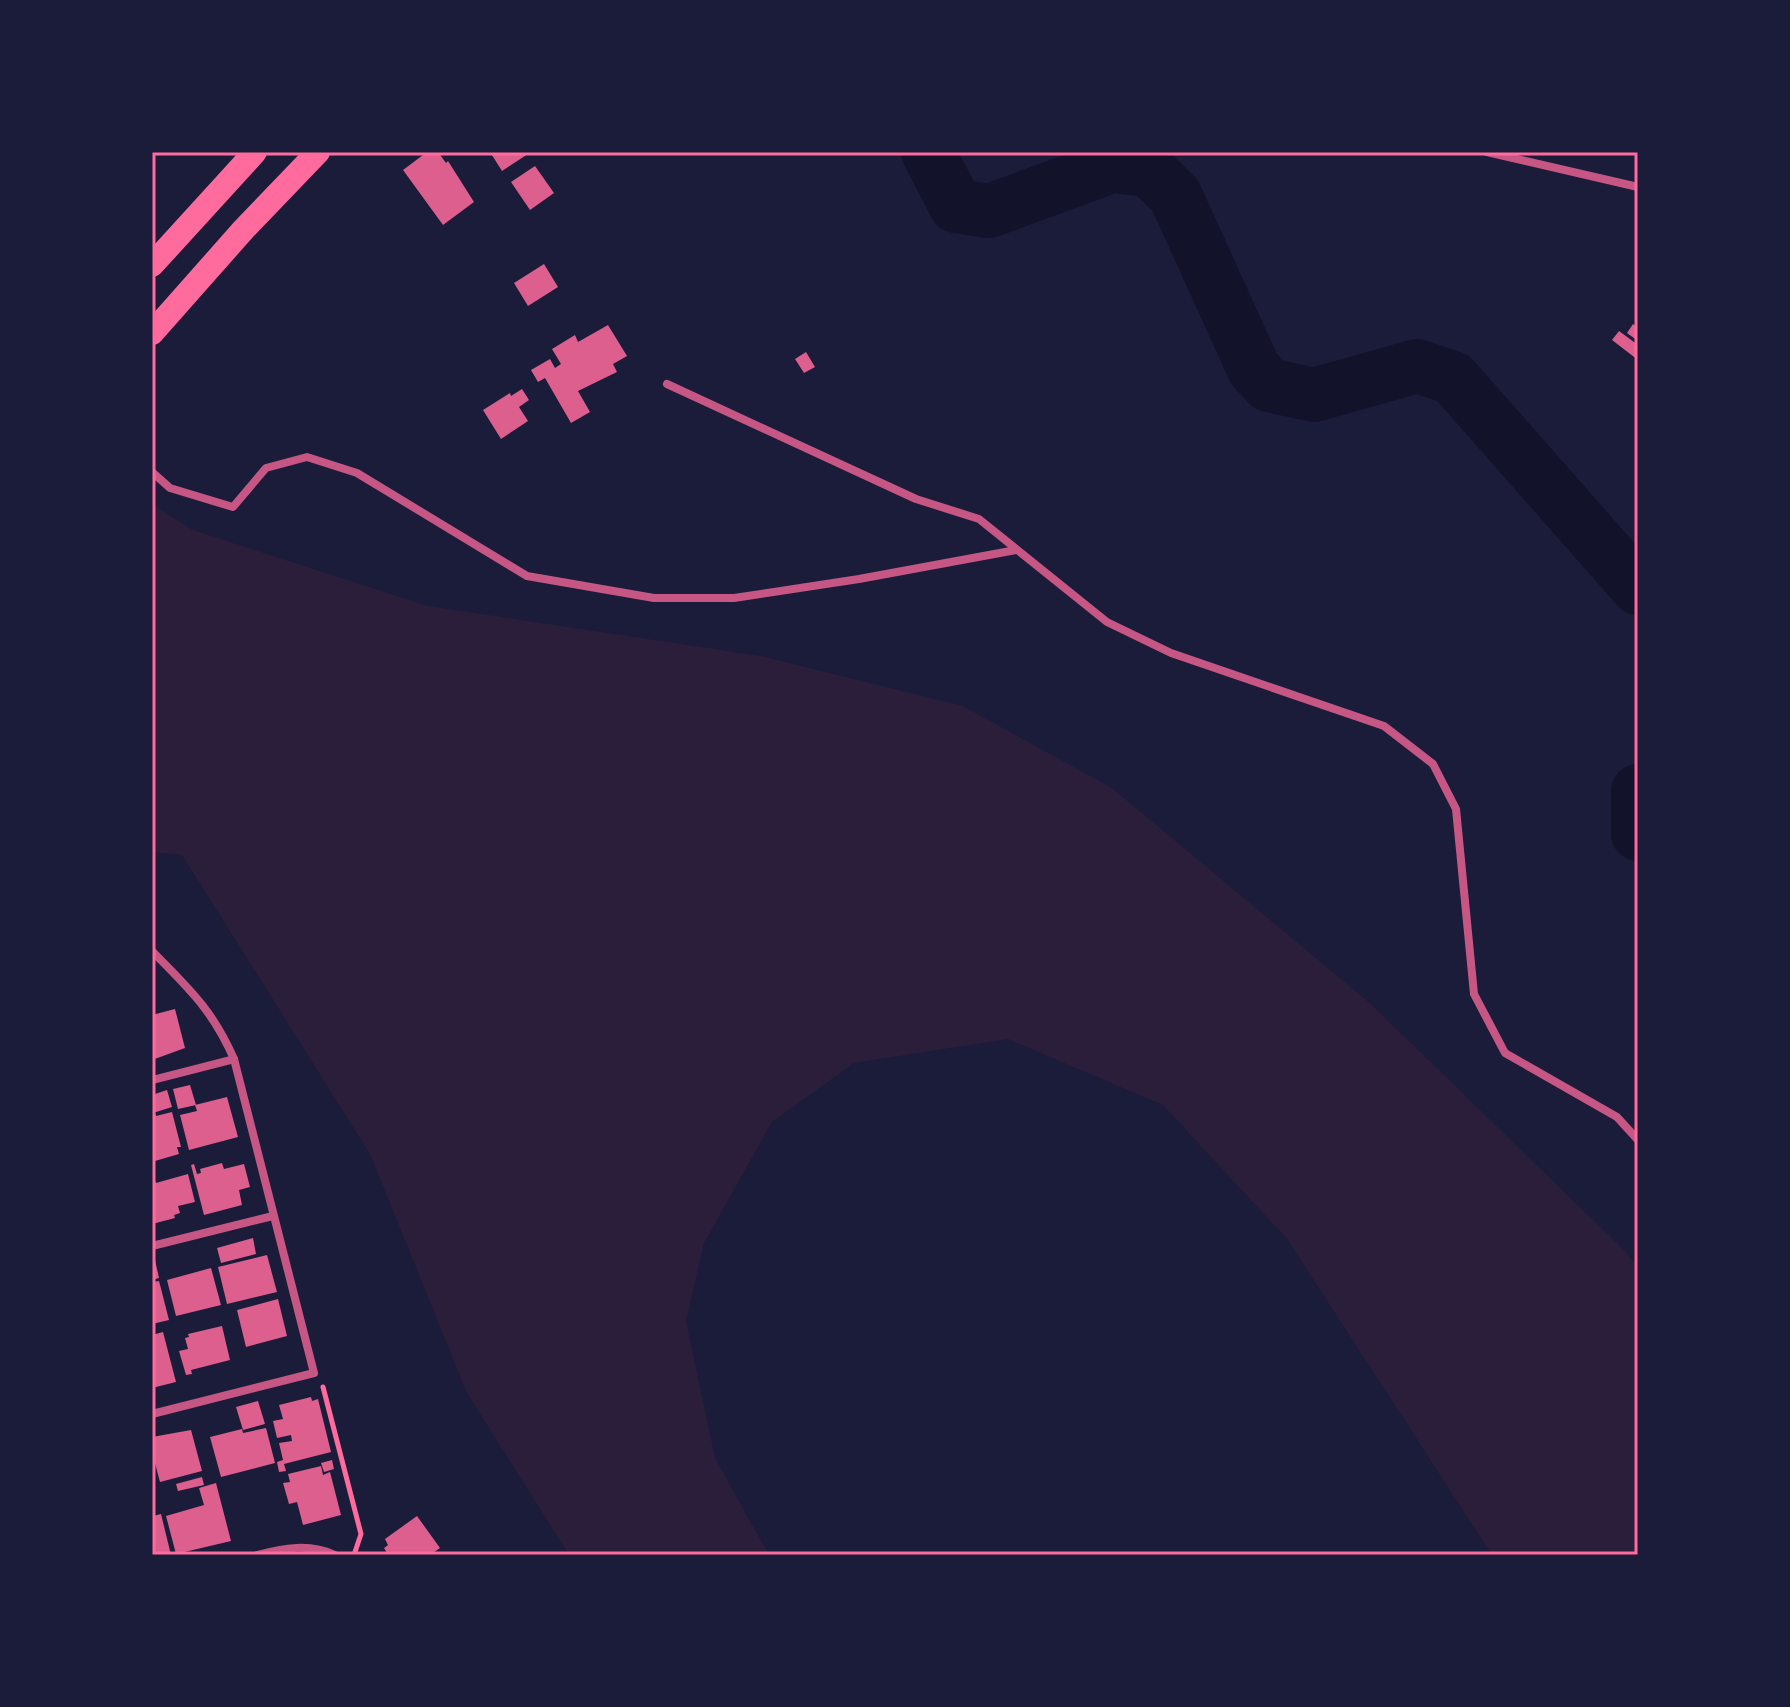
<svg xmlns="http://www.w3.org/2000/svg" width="1790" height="1707" viewBox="0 0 1790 1707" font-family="'Varela Round',sans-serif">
<rect width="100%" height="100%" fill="#1b1b3a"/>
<!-- green -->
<polygon fill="#2a1e3b" points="152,504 193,530 428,606 761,656 963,706 1112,788 1371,1004 1624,1250 1638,1267 1638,1555 1492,1555 1287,1239 1163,1105 1008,1039 854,1063 772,1122 704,1243 686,1321 715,1458 769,1555 569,1555 467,1393 370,1154 182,855 152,852"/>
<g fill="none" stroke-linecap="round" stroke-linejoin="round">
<!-- river -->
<g stroke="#12122b" stroke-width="54">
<polyline points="928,152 956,206 989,211 1112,166 1149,170 1175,195 1254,369 1269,385 1314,395 1417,366 1453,378 1638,588"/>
<polyline points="1638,791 1638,834"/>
</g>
</g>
<!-- building -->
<g fill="#dd5f8e">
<polygon points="427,152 438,152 446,163 448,161 474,202 443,225 403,170"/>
<polygon points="490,152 531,152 502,171"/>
<polygon points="535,166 554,193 530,210 511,182"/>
<polygon points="544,264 558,287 528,306 514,283"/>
<polygon points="1633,324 1638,328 1638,341 1627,333"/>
<polygon points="608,325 627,356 613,364 617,372 578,391 590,412 571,423 545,378 538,382 531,370 550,359 555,368 561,364 552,349 575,335 578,342"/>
<polygon points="1619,331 1638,345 1638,360 1612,340"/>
<polygon points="806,352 815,367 804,373 795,359"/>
<polygon points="522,389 529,400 519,407 528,421 501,439 483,410 510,393 511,396"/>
<polygon points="175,1009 185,1048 152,1060 152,1015"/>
<polygon points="190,1085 196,1105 178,1109 173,1089"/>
<polygon points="167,1090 172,1107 153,1113 152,1095"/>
<polygon points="227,1097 238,1137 189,1150 180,1115 197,1111 195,1105"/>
<polygon points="172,1112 181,1147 177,1147 179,1154 155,1161 152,1158 152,1114 155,1113 156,1116"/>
<polygon points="222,1163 224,1169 244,1164 250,1187 239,1190 242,1205 204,1215 191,1165 194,1164 197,1174 201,1173 200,1169"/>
<polygon points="188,1174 195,1202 178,1206 180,1213 174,1215 175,1218 152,1224 152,1178 154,1178 156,1183"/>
<polygon points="253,1238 256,1254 221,1263 217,1248"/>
<polygon points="267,1255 277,1292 227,1304 218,1267"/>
<polygon points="155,1260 159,1278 152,1280 152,1261"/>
<polygon points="211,1268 221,1305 176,1316 167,1280"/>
<polygon points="159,1281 169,1320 152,1324 152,1282"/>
<polygon points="278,1299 287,1336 246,1347 237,1310"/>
<polygon points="222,1326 230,1360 191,1370 192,1374 186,1375 179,1351 188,1349 185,1338 189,1337 188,1334"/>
<polygon points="163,1332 176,1382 152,1388 152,1335"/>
<polygon points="311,1397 312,1401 318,1399 331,1452 284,1464 286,1471 279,1472 277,1462 283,1460 279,1443 292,1441 291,1435 277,1438 273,1421 283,1419 279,1405"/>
<polygon points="258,1401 265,1424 243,1430 236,1407"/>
<polygon points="266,1428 275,1463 221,1477 210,1437 242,1429 243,1433"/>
<polygon points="191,1430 202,1471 160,1482 152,1452 152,1437"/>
<polygon points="332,1460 334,1469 324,1472 321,1463"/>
<polygon points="321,1466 323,1475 330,1472 341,1515 303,1525 297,1502 289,1504 283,1483 290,1482 288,1474"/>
<polygon points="202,1477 204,1485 178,1491 176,1484"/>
<polygon points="216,1483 231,1541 176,1554 166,1516 204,1505 199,1488"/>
<polygon points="161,1514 171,1555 152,1555 152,1520 153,1516"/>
<polygon points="417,1516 440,1548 430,1555 384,1555 387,1553 384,1548 388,1545 385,1539"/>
</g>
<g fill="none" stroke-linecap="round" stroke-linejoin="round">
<!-- path -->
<polyline stroke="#ff6b9d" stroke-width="5" points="323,1387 361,1534 354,1555"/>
<!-- minor -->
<g stroke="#c65784" stroke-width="8">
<polyline points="1487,152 1638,187"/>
<polyline points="667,384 916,499 979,519 1107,622 1171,653 1384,726 1433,764 1456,809 1474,994 1505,1053 1617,1117 1638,1140"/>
<polyline points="152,472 170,488 233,507 266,468 307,457 357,473 527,576 654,598 734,598 859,579 1016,550"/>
<path d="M 152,951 C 189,989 212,1009 234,1059 L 314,1373 L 152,1414"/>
<polyline points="152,1080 234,1059"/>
<polyline points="152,1246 273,1216"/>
<path d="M 257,1555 C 283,1548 310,1543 335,1555"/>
</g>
<!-- motorway -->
<g stroke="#ff6b9d" stroke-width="24">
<polyline points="152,265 255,152"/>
<polyline points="152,333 244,229 318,152"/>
</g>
</g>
<!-- border -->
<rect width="1790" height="1707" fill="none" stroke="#1b1b3a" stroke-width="308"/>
<rect x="154" y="154" width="1482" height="1399" fill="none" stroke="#ff6b9d" stroke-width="3"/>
</svg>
